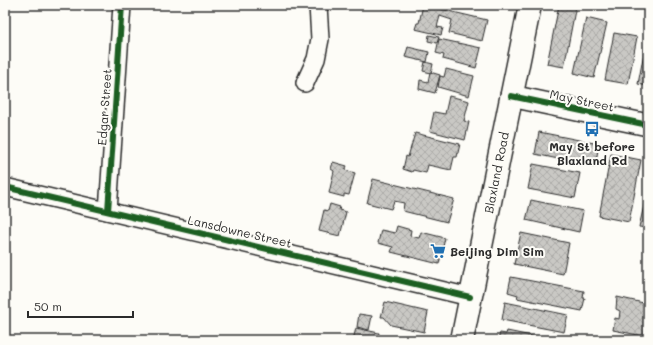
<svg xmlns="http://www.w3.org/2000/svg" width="653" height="345" viewBox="0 0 653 345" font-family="Mali,sans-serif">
<defs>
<pattern id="building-cross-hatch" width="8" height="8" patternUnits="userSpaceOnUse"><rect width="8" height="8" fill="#c9c8c4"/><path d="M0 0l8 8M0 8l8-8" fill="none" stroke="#adaca9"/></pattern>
</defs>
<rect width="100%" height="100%" fill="#fdfcf7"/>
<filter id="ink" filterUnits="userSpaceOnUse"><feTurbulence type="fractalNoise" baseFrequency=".025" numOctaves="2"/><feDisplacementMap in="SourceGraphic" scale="8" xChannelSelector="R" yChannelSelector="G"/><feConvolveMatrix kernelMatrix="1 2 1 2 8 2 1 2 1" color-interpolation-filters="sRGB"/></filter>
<g filter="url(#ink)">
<!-- building -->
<g fill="url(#building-cross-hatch)" stroke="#2b2b2b">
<polygon points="423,5 487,20 482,41 449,33 452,20 440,16 437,27 443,28 441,35 415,29 417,23 419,23"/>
<polygon points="559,5 576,5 564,67 547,64"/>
<polygon points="586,18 607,23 594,78 574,73"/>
<polygon points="648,32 648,86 638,84"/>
<polygon points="614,33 637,37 628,84 605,80"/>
<polygon points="429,35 439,37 437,43 428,41"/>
<polygon points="439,39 481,48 476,68 443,59 444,55 436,53"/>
<polygon points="408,47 429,52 427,62 405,57"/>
<polygon points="425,62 433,64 431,73 423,71"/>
<polygon points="446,69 474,76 469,96 438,87 440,76 444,77"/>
<polygon points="430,72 440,75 435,93 419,89 420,80 428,82"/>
<polygon points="449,96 469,101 464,121 469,122 465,140 430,131 434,112 445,114"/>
<polygon points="539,132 599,144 595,167 535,154"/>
<polygon points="415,133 460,144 457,157 454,157 451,170 428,165 426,173 413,170 412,172 403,169 406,156 408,157"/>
<polygon points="611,154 641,160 629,222 599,216"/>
<polygon points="333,162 347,166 345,170 355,173 349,195 344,194 344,197 329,193 334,171 331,169"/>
<polygon points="533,164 580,173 575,198 528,189"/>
<polygon points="373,179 454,199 447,222 403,211 404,203 394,201 391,209 367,203"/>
<polygon points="648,188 648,228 639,227"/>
<polygon points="531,200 583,211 579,232 526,220"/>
<polygon points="330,204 340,207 339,210 346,212 340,236 319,231 324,210 328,211"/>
<polygon points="397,226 411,230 410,236 419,238 421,232 445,238 439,264 391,252 393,247 378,243 381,230 395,233"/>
<polygon points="521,233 569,243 563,274 514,264"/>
<polygon points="511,277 584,291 583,298 585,298 582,311 517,298 518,295 508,292"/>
<polygon points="617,297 648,304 648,337 613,330 615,318 619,319 620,311 616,309"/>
<polygon points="385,302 428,312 424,332 391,325 384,317 381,317"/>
<polygon points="505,302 568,315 564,332 502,320"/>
<polygon points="359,314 372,316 369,330 357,327"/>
<polygon points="356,328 379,333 378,340 361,337 361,340 353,340"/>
<polygon points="507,331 551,340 498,340 500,333 506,334"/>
</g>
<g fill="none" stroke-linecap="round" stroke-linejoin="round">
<defs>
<g id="minor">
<polyline points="305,83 316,59 320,39 318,5"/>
<polyline points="5,187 470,297"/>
<polyline points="108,211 122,5"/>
</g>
<polyline id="tertiary" points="511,96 648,125"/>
<g id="primary">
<path id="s1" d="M 462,340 L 530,5"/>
</g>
</defs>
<!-- minor casing -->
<use href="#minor" stroke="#2b2b2b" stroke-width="20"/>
<!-- tertiary casing -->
<use href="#tertiary" stroke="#2b2b2b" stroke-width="24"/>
<!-- primary casing -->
<use href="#primary" stroke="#2b2b2b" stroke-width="25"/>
<!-- minor -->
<use href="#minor" stroke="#fdfcf7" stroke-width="17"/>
<!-- tertiary -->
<use href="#tertiary" stroke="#fdfcf7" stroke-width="21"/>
<!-- primary -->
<use href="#primary" stroke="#fdfcf7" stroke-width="22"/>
<defs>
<g id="cycleway">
<polyline points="511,96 648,125"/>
<polyline points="5,187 470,297"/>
<polyline points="108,211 122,5"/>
</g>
</defs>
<!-- cycleway casing -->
<use href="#cycleway" stroke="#fdfcf7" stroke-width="8"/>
<!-- cycleway -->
<use href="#cycleway" stroke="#1b5e20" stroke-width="6"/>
</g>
</g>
<!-- icons -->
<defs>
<symbol id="bus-bare" viewBox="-9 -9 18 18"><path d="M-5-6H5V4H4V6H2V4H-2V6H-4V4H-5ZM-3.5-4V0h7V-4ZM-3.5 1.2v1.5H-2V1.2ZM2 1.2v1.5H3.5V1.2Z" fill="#1f6fb2" stroke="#fdfcf7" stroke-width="2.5" paint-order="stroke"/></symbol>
<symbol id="supermarket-bare" viewBox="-9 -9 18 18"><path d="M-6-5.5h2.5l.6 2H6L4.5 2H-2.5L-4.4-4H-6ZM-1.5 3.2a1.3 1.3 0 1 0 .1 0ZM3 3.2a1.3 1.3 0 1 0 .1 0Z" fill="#1f6fb2" stroke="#fdfcf7" stroke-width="2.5" paint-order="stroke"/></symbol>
</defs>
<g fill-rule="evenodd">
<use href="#bus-bare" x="581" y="118" width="22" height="22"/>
<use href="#supermarket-bare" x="427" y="240" width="22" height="22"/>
</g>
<g text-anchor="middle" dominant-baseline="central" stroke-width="4" stroke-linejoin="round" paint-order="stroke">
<!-- street labels -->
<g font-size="12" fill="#2b2b2b" stroke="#fdfcf7">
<text transform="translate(582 100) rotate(12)">May Street</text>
<text transform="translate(104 107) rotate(-86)">Edgar Street</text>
<text stroke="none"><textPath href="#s1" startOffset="171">Blaxland Road</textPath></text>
<text transform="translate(240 231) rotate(13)">Lansdowne Street</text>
</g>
<!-- poi labels -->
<g font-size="12" font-weight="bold" fill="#2b2b2b" stroke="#fdfcf7">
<text x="592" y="146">May St before<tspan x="592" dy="14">Blaxland Rd</tspan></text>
<text x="450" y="251" text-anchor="start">Beijing Dim Sim</text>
</g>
</g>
<!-- margin -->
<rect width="653" height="345" fill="none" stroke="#fdfcf7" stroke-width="20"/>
<rect x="10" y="10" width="633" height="325" fill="none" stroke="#2b2b2b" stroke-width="1.5" filter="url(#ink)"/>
<!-- scale -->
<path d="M28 311v6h105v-6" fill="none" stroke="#2b2b2b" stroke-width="2"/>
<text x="34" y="311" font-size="12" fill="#2b2b2b" stroke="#fdfcf7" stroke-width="3" paint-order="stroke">50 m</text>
</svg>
